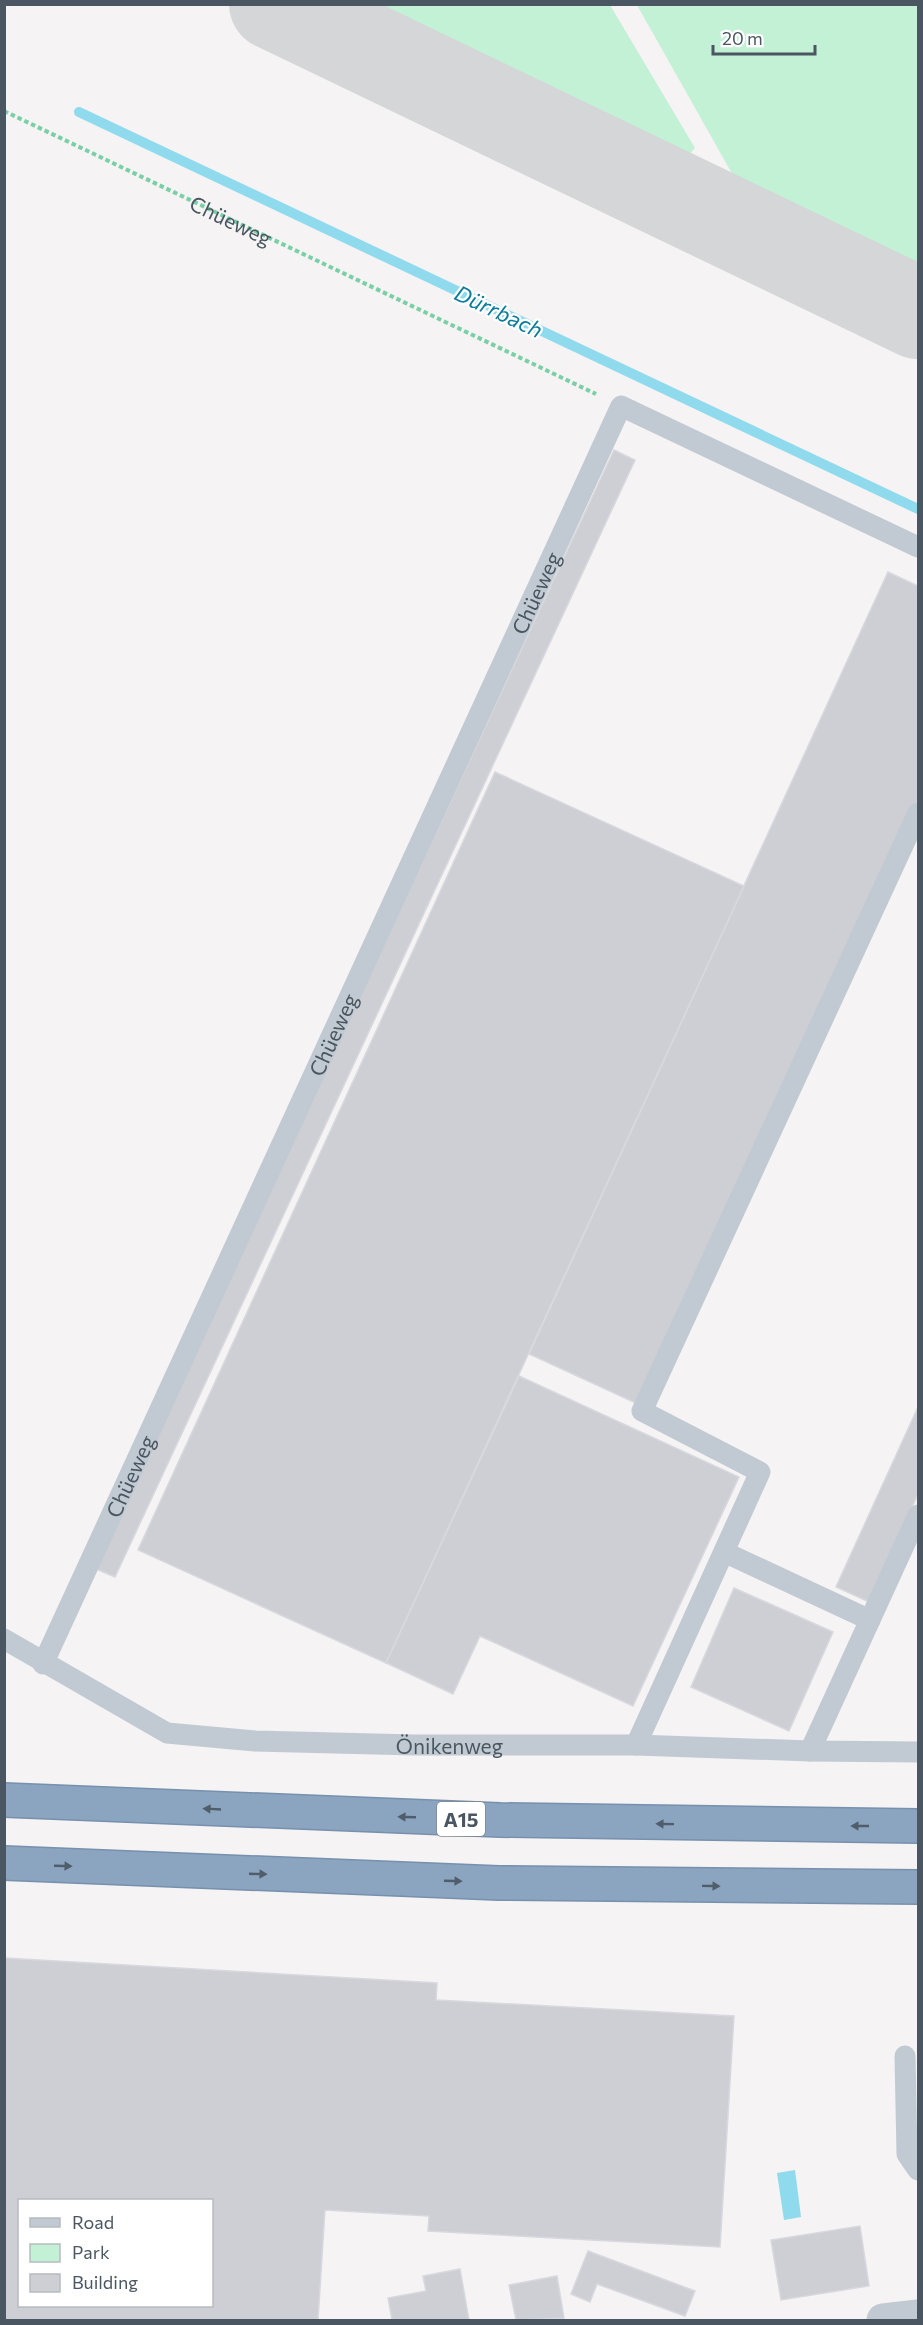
<svg xmlns="http://www.w3.org/2000/svg" width="923" height="2325" viewBox="0 0 923 2325" font-family="Commissioner,sans-serif">
<rect width="100%" height="100%" fill="#f5f3f3"/>
<!-- green -->
<g fill="#c3f1d5">
<polygon points="332,5 610,5 695,148 677,168"/>
<polygon points="637,5 918,5 918,288 752,209"/>
</g>
<!-- water -->
<polygon fill="#90daee" points="795,2170 801,2217 784,2220 777,2173"/>
<g fill="none" stroke-linecap="round" stroke-linejoin="round">
<!-- stream -->
<polyline stroke="#90daee" stroke-width="10" points="79,112 918,509"/>
<!-- taxiway -->
<polyline stroke="#d5d6d8" stroke-width="92" points="275,4 918,313"/>
</g>
<!-- building -->
<g fill="#cdcfd5" stroke="#d7d9de" stroke-width="1.5" fill-rule="evenodd">
<polygon points="614,450 635,460 115,1577 94,1568"/>
<polygon points="888,572 918,586 918,799 640,1405 529,1354"/>
<polygon points="495,772 744,886 386,1663 138,1550"/>
<polygon points="519,1376 739,1477 633,1706 480,1636 453,1694 386,1663"/>
<polygon points="918,1407 918,1494 869,1602 836,1587"/>
<polygon points="734,1588 833,1632 789,1731 691,1687"/>
<path d="M 4,1958 L 437,1983 L 436,2000 L 734,2016 L 720,2247 L 428,2231 L 429,2216 L 325,2210 L 318,2320 L 4,2320 ZM 20,2200 L 212,2200 L 212,2306 L 20,2306 Z"/>
<polygon points="860,2226 869,2286 781,2300 771,2240"/>
<polygon points="588,2251 695,2291 685,2316 597,2284 590,2302 571,2294"/>
<polygon points="460,2269 469,2320 392,2320 388,2298 426,2291 423,2276"/>
<polygon points="557,2276 564,2318 516,2320 509,2285"/>
</g>
<g fill="none" stroke-linecap="round" stroke-linejoin="round">
<defs>
<g id="motorway">
<polyline points="4,1800 500,1820 918,1826"/>
<polyline points="4,1863 499,1883 918,1887"/>
</g>
</defs>
<!-- motorway casing -->
<use href="#motorway" stroke="#7690ad" stroke-width="36"/>
<!-- path -->
<path stroke="#7ad0a6" stroke-width="4" stroke-dasharray="4.5 3" stroke-linecap="butt" id="s1" d="M 4,111 L 596,394"/>
<!-- service -->
<g stroke="#c1cad2" stroke-width="21">
<polyline points="724,1552 870,1620"/>
<path id="s2" d="M 4,1639 L 167,1733 L 255,1741 L 415,1745 L 636,1745 L 810,1751 L 918,1752"/>
<path id="s3" d="M 43,1664 L 621,406 L 918,547"/>
<polyline points="636,1745 760,1472 642,1411 918,813"/>
<polyline points="810,1751 918,1515"/>
<polyline points="905,2056 907,2154 918,2170"/>
</g>
<!-- minor -->
<polyline stroke="#c1cad2" stroke-width="33" points="883,2320 918,2316"/>
<!-- motorway -->
<use href="#motorway" stroke="#8ba5c1" stroke-width="33"/>
</g>
<!-- one-way arrows -->
<defs><path id="oneway-solid" d="M-6-.8H1V-3.2L6.5 0L1 3.2V.8H-6Z" transform="scale(1.5)"/></defs>
<g fill="#505e6b">
<use href="#oneway-solid" transform="translate(212 1809) rotate(-177)"/>
<use href="#oneway-solid" transform="translate(407 1817) rotate(-178)"/>
<use href="#oneway-solid" transform="translate(665 1824) rotate(-179)"/>
<use href="#oneway-solid" transform="translate(860 1826) rotate(-180)"/>
<use href="#oneway-solid" transform="translate(63 1866) rotate(2)"/>
<use href="#oneway-solid" transform="translate(258 1874) rotate(2)"/>
<use href="#oneway-solid" transform="translate(453 1881) rotate(2)"/>
<use href="#oneway-solid" transform="translate(711 1886) rotate(1)"/>
</g>
<g text-anchor="middle" dominant-baseline="central" stroke-width="4.5" stroke-linejoin="round" paint-order="stroke">
<!-- shield labels -->
<rect fill="#fff" stroke="#808990" stroke-width="1.5" x="437" y="1802" width="48" height="34" rx="4.5"/>
<g font-size="20" font-weight="bold" fill="#4a5661">
<text x="461" y="1819">A15</text>
</g>
<!-- street labels -->
<g font-size="21" fill="#4a5661" stroke="#fff">
<text stroke="none"><textPath href="#s1" startOffset="252">Chüeweg</textPath></text>
<text stroke="none"><textPath href="#s3" startOffset="1179">Chüeweg</textPath></text>
<text stroke="none"><textPath href="#s3" startOffset="693">Chüeweg</textPath></text>
<text stroke="none"><textPath href="#s3" startOffset="207">Chüeweg</textPath></text>
<text stroke="none"><textPath href="#s2" startOffset="471">Önikenweg</textPath></text>
</g>
<!-- water labels -->
<g font-size="22" font-style="italic" fill="#0c7c9b" stroke="#fff">
<text transform="translate(499 311) rotate(25)">Dürrbach</text>
</g>
</g>
<!-- border -->
<rect width="923" height="2325" fill="none" stroke="#4a5661" stroke-width="12"/>
<!-- legend -->
<rect x="18" y="2199" width="195" height="108" fill="#ffffff" stroke="#b7bbc0" stroke-width="1.5"/>
<rect x="30" y="2218" width="30" height="9" fill="#c1cad2" stroke="#b7bbc0" stroke-width="1.5"/>
<text x="72" y="2229" font-size="18" fill="#4a5661">Road</text>
<rect x="30" y="2244" width="30" height="18" fill="#c3f1d5" stroke="#b7bbc0" stroke-width="1.5"/>
<text x="72" y="2259" font-size="18" fill="#4a5661">Park</text>
<rect x="30" y="2274" width="30" height="18" fill="#cdcfd5" stroke="#b7bbc0" stroke-width="1.5"/>
<text x="72" y="2289" font-size="18" fill="#4a5661">Building</text>
<!-- scale -->
<path d="M713 45v9h102v-9" fill="none" stroke="#4a5661" stroke-width="3"/>
<text x="722" y="45" font-size="18" fill="#4a5661" stroke="#ffffff" stroke-width="4.5" paint-order="stroke">20 m</text>
</svg>
